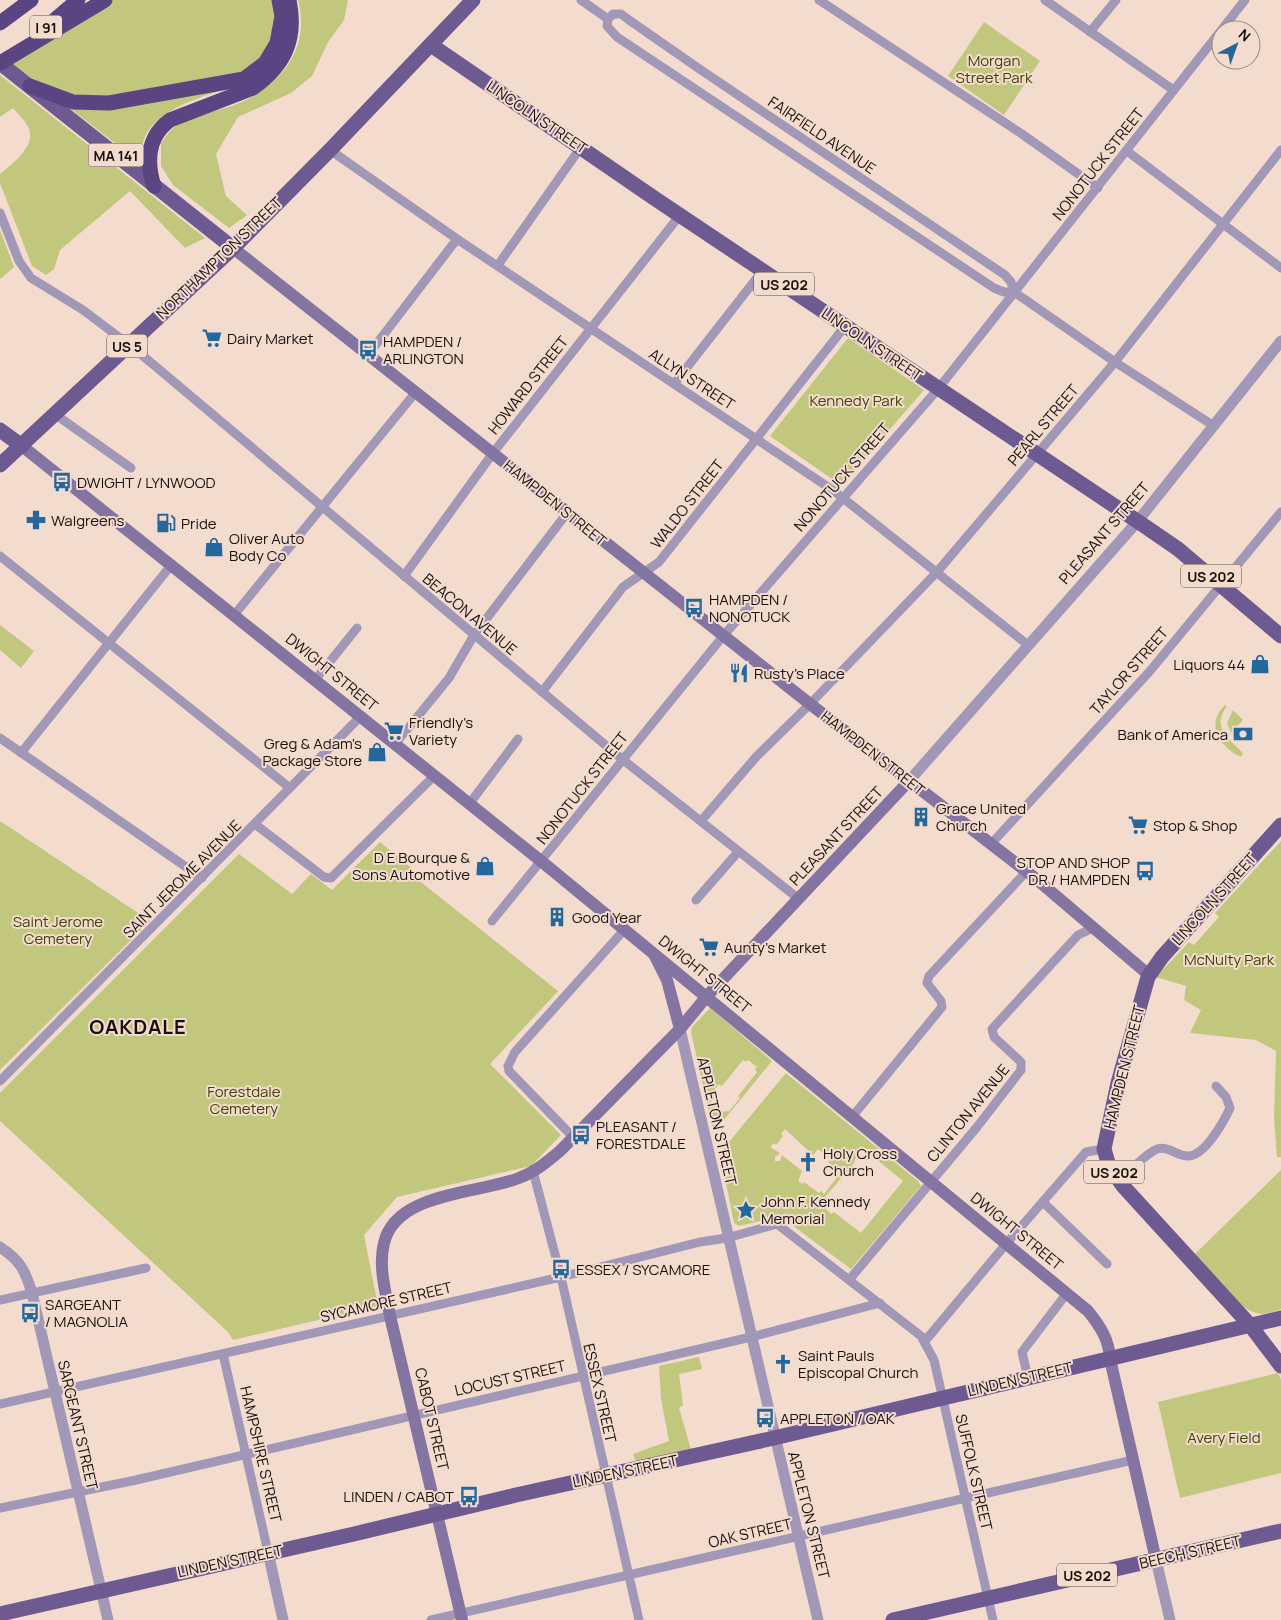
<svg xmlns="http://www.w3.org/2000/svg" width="1281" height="1620" viewBox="0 0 1281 1620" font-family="Manrope,sans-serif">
<rect width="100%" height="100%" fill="#f3dbce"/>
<!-- green -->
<g fill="#c1c77d" fill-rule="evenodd">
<polygon points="113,0 276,0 278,13 270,48 247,72 127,96 71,96 34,80 12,64"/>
<path d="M 298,0 L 348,0 L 344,20 L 328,42 L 312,76 L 291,93 L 238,117 L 216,154 L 226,196 L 247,215 L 229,228 L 173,185 L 161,166 L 161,143 C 165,138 170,130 176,126 C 189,117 221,110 237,104 C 281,86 311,48 298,0 Z"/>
<polygon points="984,22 1040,61 1004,115 948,76"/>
<path d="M 0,75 L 205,238 L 185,248 L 130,191 L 60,250 L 54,269 L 46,275 L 32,266 L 0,183 L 0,174 C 12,164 38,145 28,127 C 25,120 18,114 13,108 L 0,117 Z"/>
<path d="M 225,89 C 191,101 130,117 144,166 L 65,104 Z"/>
<polygon points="0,230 14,267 0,279"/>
<polygon points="848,338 924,390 845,481 838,483 770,436"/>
<polygon points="0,625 34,651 21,668 0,650"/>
<path d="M 1225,705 L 1227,706 C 1211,727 1229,739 1243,753 L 1241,757 C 1219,747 1205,724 1225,705 Z"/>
<polygon points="1233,710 1243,720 1231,733 1227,723"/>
<polygon points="0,821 150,921 0,1070"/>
<polygon points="1281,841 1281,1157 1277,1157 1274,1118 1276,1051 1256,1040 1190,1033 1201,1010 1184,1000 1186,986 1156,977 1189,942 1194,945 1219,917 1215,913"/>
<polygon points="380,842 415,871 412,875 558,991 490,1064 561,1135 531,1166 397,1197 364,1235 378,1306 233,1340 228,1332 0,1121 0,1093 239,854 292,894 311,874 332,890"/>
<path d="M 710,1008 L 772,1061 L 718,1127 L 715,1127 L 712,1126 L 691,1032 L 692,1027 ZM 743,1060 L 746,1062 L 748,1060 L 757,1067 L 755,1069 L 757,1072 L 738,1096 L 740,1098 L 729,1111 L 720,1112 L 712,1105 L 710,1095 L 719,1084 L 722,1086 Z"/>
<path d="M 785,1074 L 787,1074 L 918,1181 L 921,1186 L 851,1269 L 792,1225 L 770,1219 L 739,1226 L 734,1223 L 720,1153 ZM 785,1129 L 813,1155 L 818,1149 L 831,1159 L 828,1162 L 841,1172 L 824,1194 L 821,1191 L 819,1193 L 804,1182 L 802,1184 L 798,1181 L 802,1171 L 782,1155 L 780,1161 L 775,1161 L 775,1157 L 780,1153 L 770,1147 L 774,1143 L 776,1145 L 783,1136 L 781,1134 ZM 860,1146 L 903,1181 L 861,1233 L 834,1212 L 831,1214 L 820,1203 L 854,1163 Z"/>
<path d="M 1281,1170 L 1281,1309 C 1275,1311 1268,1314 1262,1314 C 1233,1310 1212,1274 1195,1254 Z"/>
<polygon points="699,1357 702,1369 679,1374 683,1405 679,1408 691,1450 636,1462 633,1454 669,1441 661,1399 659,1366"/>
<polygon points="1278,1373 1281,1380 1281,1473 1180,1498 1158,1402"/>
</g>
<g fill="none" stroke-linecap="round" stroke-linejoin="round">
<!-- minor -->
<g stroke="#a198b7" stroke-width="9">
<polyline points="581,0 608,19"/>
<polyline points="819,0 1022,134 1098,188"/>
<polyline points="1045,0 1172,89"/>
<polyline points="1090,32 1116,0"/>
<polyline points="330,150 457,239 834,491 1028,645"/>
<polyline points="1127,151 1281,268"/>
<polyline points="0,213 19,261 31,278 83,310 136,350 622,759 799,899"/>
<polyline points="498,265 581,147"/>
<polyline points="1014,292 1011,282 1005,275 701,70 629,20 621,14 613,14 608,19 607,26 617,37 994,288 1004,292 1014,292 1115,362 1214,426"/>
<polyline points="368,355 457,239"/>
<polyline points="674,384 763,270"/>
<polyline points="56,415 131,468"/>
<polyline points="0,556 290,788"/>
<polyline points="404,576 493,453 680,215"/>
<polyline points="235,614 415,393"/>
<polyline points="315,680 357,628"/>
<polyline points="542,692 623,587 659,562 846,325"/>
<polyline points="0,738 202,878"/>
<polyline points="396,743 449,678 474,635 567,513"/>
<polyline points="21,753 172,564"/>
<polyline points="470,803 518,739"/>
<polyline points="701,821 756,757 810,704 937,572 1115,362 1281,150"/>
<polyline points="255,824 324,877 331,878 435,775"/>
<polyline points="991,844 1150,671 1281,512"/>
<polyline points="696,900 738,852"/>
<polyline points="492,921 724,635 938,389 1245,0"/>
<polyline points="0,1081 360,717"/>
<polyline points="852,1117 942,1007 941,1001 927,983 929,976 1026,872"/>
<polyline points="574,1138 509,1071 508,1066 515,1052 625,929"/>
<polyline points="533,1171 561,1277 639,1620"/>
<path d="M 1120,1181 C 1130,1171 1142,1157 1155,1150 C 1167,1144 1176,1156 1188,1156 C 1205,1156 1224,1121 1230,1108 L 1226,1097 L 1216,1086"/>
<polyline points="1043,1202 1107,1264"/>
<polyline points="849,1280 977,1127 1021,1070 1021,1062 994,1037 992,1029 1078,935 1093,928"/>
<polyline points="0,1300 146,1268"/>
<polyline points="925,1341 1006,1244 1086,1152 1104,1149"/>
<polyline points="223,1354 268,1552"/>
<polyline points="1028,1378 1022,1352 1067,1293"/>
<polyline points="0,1404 561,1277 700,1242 727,1238 777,1224 921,1336 934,1360 993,1620"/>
<polyline points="0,1508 136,1480 751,1337 880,1303"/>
<polyline points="431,1620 1133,1460"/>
</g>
<!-- tertiary -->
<g stroke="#a198b7" stroke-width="11">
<polyline points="909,781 1137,522 1281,341"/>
<polyline points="680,1029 818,1620"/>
<path d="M 0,1247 C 20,1260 25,1270 32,1293 L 108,1620"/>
<polyline points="268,1552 283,1620"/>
<polyline points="1156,1560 1170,1620"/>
</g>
<!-- secondary -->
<g stroke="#8374a1" stroke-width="12">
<polyline points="233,248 810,704 1035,878 1149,975"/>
<path d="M 22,446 L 541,861 L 1088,1311 C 1100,1326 1109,1339 1110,1359 L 1156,1560"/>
<polyline points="655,956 667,980 680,1029"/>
<path d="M 462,1620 L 390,1316 C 386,1293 378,1267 384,1243 C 396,1192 478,1194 519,1178 C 535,1172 547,1162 560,1151 L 680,1029 L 707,996 L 909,781"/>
</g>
<!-- primary -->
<g stroke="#6d5a91" stroke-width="15">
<polyline points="431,45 657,200 1146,527 1178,549 1281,636"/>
<polyline points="0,63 233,248"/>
<polyline points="0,430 22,446"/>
<polyline points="0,465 233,248 330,150 473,0"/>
<polyline points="1281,825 1162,957 1148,977 1118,1083 1104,1149 1109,1166 1123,1186 1250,1325 1281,1366"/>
<polyline points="0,1614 354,1534 516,1495 774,1438 1281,1318"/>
<polyline points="893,1620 1281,1531"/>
</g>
<!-- motorway -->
<g stroke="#5b4482" stroke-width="15">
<polyline points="0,23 31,0"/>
<polyline points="50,24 78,0"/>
<polyline points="0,63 105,0"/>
<polyline points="30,86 73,102 109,103 244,79 265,63 277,43 282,16 279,0"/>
<path d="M 154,186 C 146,161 147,137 170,120 L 253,88 C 285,65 297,39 289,0"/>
</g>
</g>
<!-- icons -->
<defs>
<symbol id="supermarket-bare" viewBox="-9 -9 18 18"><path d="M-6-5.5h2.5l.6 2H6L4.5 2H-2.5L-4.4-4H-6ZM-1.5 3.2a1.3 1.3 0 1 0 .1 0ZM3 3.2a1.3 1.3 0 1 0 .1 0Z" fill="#24679d" stroke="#f3dbce" stroke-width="2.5" paint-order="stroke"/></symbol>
<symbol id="bus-bare" viewBox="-9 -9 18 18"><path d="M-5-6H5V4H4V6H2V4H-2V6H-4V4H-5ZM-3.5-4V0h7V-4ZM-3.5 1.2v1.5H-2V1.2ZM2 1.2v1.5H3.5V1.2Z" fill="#24679d" stroke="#f3dbce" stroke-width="2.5" paint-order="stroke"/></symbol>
<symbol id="pharmacy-bare" viewBox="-9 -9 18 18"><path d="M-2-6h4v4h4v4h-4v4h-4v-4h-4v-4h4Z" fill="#24679d" stroke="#f3dbce" stroke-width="2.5" paint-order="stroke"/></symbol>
<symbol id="fuel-bare" viewBox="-9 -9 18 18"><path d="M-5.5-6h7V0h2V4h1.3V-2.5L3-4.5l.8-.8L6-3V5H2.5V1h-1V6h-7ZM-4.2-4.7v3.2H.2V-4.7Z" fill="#24679d" stroke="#f3dbce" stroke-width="2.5" paint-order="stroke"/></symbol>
<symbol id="shop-bare" viewBox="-9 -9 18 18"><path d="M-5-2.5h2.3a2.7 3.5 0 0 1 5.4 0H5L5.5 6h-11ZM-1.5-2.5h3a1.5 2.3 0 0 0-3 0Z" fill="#24679d" stroke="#f3dbce" stroke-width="2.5" paint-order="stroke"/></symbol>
<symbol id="restaurant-bare" viewBox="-9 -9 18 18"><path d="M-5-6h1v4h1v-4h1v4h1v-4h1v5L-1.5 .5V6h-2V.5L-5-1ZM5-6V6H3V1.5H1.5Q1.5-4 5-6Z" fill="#24679d" stroke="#f3dbce" stroke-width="2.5" paint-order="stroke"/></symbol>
<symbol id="bank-bare" viewBox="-9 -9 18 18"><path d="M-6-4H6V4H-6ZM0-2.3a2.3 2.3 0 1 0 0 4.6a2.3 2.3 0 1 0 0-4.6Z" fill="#24679d" stroke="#f3dbce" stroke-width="2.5" paint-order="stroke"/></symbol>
<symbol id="building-bare" viewBox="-9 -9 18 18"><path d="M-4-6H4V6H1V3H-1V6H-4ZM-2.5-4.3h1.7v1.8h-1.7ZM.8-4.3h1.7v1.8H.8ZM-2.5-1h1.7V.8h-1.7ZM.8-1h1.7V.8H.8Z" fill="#24679d" stroke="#f3dbce" stroke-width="2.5" paint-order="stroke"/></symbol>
<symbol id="church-bare" viewBox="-9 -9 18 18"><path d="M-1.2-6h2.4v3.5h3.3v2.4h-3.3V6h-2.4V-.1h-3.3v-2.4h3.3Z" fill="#24679d" stroke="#f3dbce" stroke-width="2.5" paint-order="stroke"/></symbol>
<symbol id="sight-bare" viewBox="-9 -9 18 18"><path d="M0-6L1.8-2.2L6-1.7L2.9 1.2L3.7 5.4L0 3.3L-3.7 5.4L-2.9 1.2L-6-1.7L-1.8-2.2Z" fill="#24679d" stroke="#f3dbce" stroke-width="2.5" paint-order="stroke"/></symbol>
</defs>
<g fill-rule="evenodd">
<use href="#supermarket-bare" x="198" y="324" width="28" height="28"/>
<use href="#bus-bare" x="354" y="336" width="28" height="28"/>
<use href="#bus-bare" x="48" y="468" width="28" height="28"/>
<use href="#pharmacy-bare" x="22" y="506" width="28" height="28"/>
<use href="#fuel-bare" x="152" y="509" width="28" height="28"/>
<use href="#shop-bare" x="200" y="533" width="28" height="28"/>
<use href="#bus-bare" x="680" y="594" width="28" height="28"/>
<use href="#shop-bare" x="1246" y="650" width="28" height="28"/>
<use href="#restaurant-bare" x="725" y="659" width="28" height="28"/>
<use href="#supermarket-bare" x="380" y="717" width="28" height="28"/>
<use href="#bank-bare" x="1229" y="720" width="28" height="28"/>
<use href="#shop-bare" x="363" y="738" width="28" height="28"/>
<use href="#building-bare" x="907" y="803" width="28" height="28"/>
<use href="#supermarket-bare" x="1124" y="811" width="28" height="28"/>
<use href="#shop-bare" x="471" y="852" width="28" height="28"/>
<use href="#bus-bare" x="1131" y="857" width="28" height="28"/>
<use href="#building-bare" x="543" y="903" width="28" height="28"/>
<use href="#supermarket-bare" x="695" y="933" width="28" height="28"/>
<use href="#bus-bare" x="567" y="1121" width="28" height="28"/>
<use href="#church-bare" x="794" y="1148" width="28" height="28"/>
<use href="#sight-bare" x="732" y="1196" width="28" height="28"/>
<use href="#bus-bare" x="547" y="1255" width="28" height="28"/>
<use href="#bus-bare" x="16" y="1299" width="28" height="28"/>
<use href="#church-bare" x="769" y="1350" width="28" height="28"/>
<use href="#bus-bare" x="751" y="1404" width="28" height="28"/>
<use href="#bus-bare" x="455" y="1482" width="28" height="28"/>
</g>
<g text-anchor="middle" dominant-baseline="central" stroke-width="4" stroke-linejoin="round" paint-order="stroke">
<!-- shield labels -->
<g fill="#f3dbce" stroke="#5a4d46" stroke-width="1">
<rect x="30" y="15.5" width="32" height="23" rx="4"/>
<rect x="88.5" y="143.5" width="55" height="23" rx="4"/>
<rect x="754" y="272.5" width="60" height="23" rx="4"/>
<rect x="107" y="334.5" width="40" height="23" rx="4"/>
<rect x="1181" y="564.5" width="60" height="23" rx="4"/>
<rect x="1084" y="1160.5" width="60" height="23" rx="4"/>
<rect x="1057" y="1563.5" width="60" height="23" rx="4"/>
</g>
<g font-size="14" font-weight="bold" fill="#18100c">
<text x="46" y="27">I 91</text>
<text x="116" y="155">MA 141</text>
<text x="784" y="284">US 202</text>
<text x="127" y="346">US 5</text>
<text x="1211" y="576">US 202</text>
<text x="1114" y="1172">US 202</text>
<text x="1087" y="1575">US 202</text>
</g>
<!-- park labels -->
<g font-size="15" fill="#424405" stroke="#f3dbce">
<text x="994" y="60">Morgan<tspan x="994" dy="17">Street Park</tspan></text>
<text x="856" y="400">Kennedy Park</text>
<text x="58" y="921">Saint Jerome<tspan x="58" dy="17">Cemetery</tspan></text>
<text x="1229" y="959">McNulty Park</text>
<text x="244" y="1091">Forestdale<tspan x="244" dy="17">Cemetery</tspan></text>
<text x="1224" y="1437">Avery Field</text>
</g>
<!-- street labels -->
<g font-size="15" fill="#18100c" stroke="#f3dbce">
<text transform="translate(537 117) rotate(34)">LINCOLN STREET</text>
<text transform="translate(822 135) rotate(34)">FAIRFIELD AVENUE</text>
<text transform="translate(1098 164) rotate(-52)">NONOTUCK STREET</text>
<text transform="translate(219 258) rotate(-44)">NORTHAMPTON STREET</text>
<text transform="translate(872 344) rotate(34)">LINCOLN STREET</text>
<text transform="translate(692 379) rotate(33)">ALLYN STREET</text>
<text transform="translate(528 385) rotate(-52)">HOWARD STREET</text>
<text transform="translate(1043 425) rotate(-50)">PEARL STREET</text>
<text transform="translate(842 477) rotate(-49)">NONOTUCK STREET</text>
<text transform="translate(555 503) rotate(39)">HAMPDEN STREET</text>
<text transform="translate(687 504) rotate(-52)">WALDO STREET</text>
<text transform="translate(1104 533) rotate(-49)">PLEASANT STREET</text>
<text transform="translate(470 614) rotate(40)">BEACON AVENUE</text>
<text transform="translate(1129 671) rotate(-49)">TAYLOR STREET</text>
<text transform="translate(332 672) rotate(39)">DWIGHT STREET</text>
<text transform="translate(873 753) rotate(38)">HAMPDEN STREET</text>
<text transform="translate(582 788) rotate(-52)">NONOTUCK STREET</text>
<text transform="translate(836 836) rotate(-47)">PLEASANT STREET</text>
<text transform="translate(182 879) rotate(-45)">SAINT JEROME AVENUE</text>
<text transform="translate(1214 899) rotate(-48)">LINCOLN STREET</text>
<text transform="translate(705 974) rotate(39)">DWIGHT STREET</text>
<text transform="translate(1124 1067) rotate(-76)">HAMPDEN STREET</text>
<text transform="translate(968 1113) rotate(-51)">CLINTON AVENUE</text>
<text transform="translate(717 1121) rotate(77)">APPLETON STREET</text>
<text transform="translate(1017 1231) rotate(39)">DWIGHT STREET</text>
<text transform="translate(386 1302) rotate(-13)">SYCAMORE STREET</text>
<text transform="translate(510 1378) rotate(-13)">LOCUST STREET</text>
<text transform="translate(1020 1379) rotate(-13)">LINDEN STREET</text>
<text transform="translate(600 1393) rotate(77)">ESSEX STREET</text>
<text transform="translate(432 1419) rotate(77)">CABOT STREET</text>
<text transform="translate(78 1425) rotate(77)">SARGEANT STREET</text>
<text transform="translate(261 1454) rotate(77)">HAMPSHIRE STREET</text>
<text transform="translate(625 1471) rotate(-12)">LINDEN STREET</text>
<text transform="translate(974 1472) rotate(77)">SUFFOLK STREET</text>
<text transform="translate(809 1515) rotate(76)">APPLETON STREET</text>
<text transform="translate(750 1533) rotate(-13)">OAK STREET</text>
<text transform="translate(1190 1552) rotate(-13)">BEECH STREET</text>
<text transform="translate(230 1561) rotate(-12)">LINDEN STREET</text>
</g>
<!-- poi labels -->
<g font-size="15" fill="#18100c" stroke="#f3dbce" text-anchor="start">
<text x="227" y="338">Dairy Market</text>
<text x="383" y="341">HAMPDEN /<tspan x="383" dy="17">ARLINGTON</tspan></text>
<text x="77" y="482">DWIGHT / LYNWOOD</text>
<text x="51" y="520">Walgreens</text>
<text x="181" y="523">Pride</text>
<text x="229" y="538">Oliver Auto<tspan x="229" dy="17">Body Co</tspan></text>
<text x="709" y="599">HAMPDEN /<tspan x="709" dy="17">NONOTUCK</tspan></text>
<text x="1245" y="664" text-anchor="end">Liquors 44</text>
<text x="754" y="673">Rusty's Place</text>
<text x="409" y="722">Friendly's<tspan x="409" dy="17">Variety</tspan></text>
<text x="1228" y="734" text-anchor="end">Bank of America</text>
<text x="362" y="743" text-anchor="end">Greg &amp; Adam's<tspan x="362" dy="17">Package Store</tspan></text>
<text x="936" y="808">Grace United<tspan x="936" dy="17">Church</tspan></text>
<text x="1153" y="825">Stop &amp; Shop</text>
<text x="470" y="857" text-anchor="end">D E Bourque &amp;<tspan x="470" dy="17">Sons Automotive</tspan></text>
<text x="1130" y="862" text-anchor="end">STOP AND SHOP<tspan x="1130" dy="17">DR / HAMPDEN</tspan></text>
<text x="572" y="917">Good Year</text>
<text x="724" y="947">Aunty's Market</text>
<text x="596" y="1126">PLEASANT /<tspan x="596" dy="17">FORESTDALE</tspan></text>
<text x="823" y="1153">Holy Cross<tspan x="823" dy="17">Church</tspan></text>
<text x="761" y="1201">John F. Kennedy<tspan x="761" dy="17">Memorial</tspan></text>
<text x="576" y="1269">ESSEX / SYCAMORE</text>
<text x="45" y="1304">SARGEANT<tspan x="45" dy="17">/ MAGNOLIA</tspan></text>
<text x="798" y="1355">Saint Pauls<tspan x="798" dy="17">Episcopal Church</tspan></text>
<text x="780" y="1418">APPLETON / OAK</text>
<text x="454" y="1496" text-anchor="end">LINDEN / CABOT</text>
</g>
<!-- district labels -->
<g font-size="20" font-weight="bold" letter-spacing="1" fill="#18100c" stroke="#f3dbce">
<text x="138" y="1026">OAKDALE</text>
</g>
</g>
<!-- north arrow -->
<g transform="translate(1236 45) rotate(41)"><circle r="24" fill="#f3dbce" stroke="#9b8a80"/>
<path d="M0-4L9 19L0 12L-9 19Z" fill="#24679d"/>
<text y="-8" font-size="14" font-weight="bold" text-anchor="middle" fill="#18100c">N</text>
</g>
</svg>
